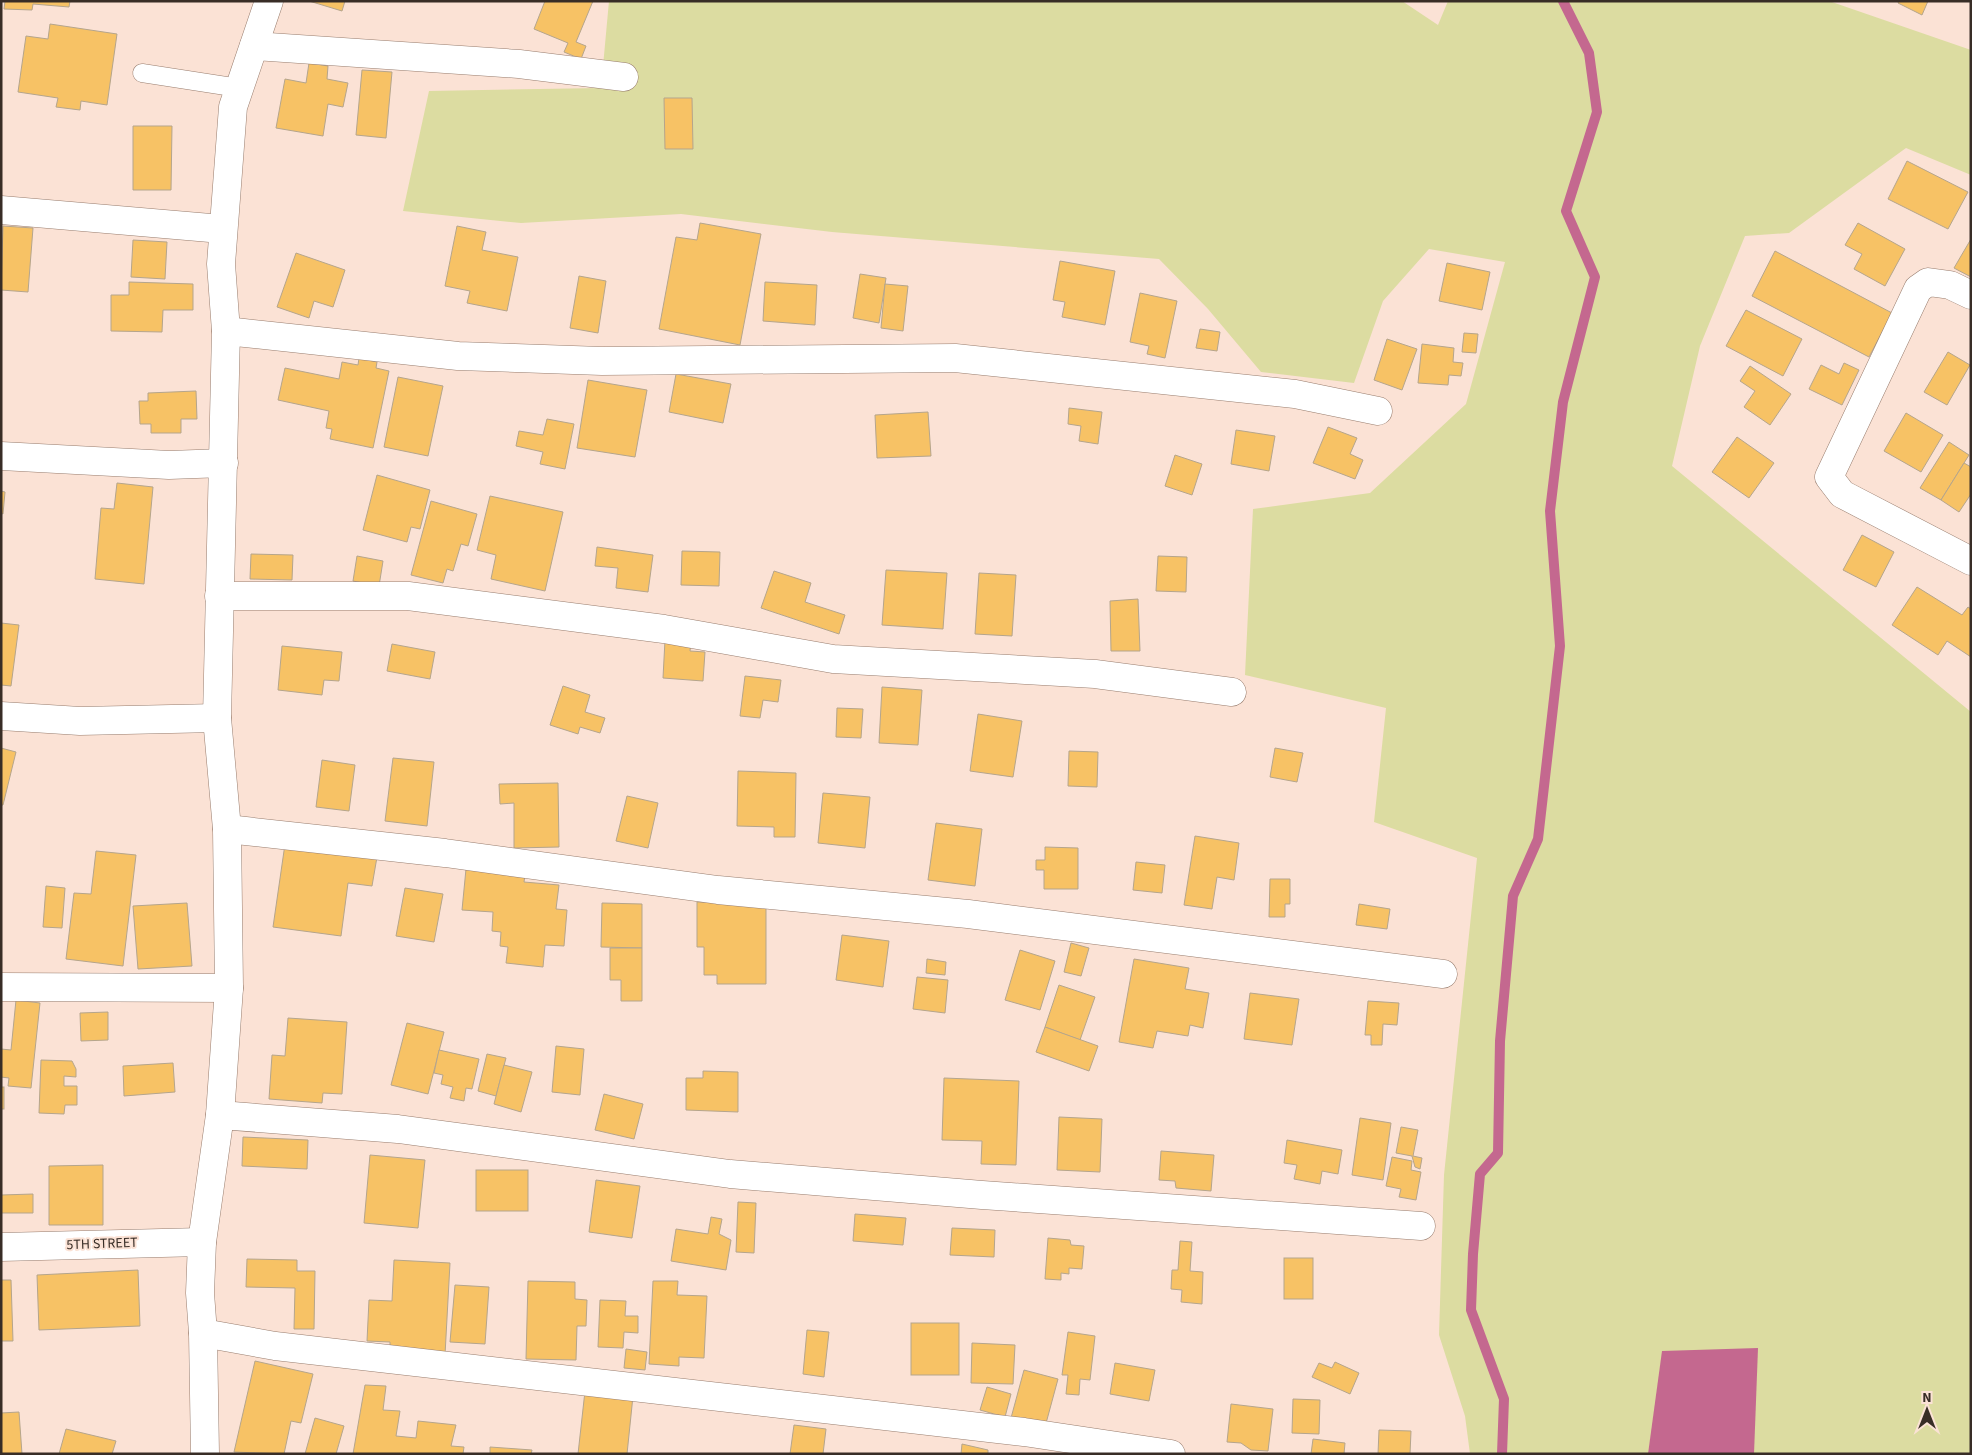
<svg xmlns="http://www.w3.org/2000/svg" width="1972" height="1455" viewBox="0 0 1972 1455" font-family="'Source Sans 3',sans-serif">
<rect width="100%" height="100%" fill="#fbe2d5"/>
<!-- green -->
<polygon fill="#dcdca1" points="609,1 1402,1 1438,25 1448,1 1829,1 1971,50 1971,175 1906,148 1789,233 1745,236 1700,346 1672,466 1971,712 1971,1454 1470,1454 1465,1416 1439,1335 1444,1175 1477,858 1374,822 1386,708 1245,675 1253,509 1370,493 1466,404 1505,262 1429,249 1383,301 1354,383 1261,372 1208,309 1159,259 832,232 681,214 521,223 403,211 429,91 601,88"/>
<!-- water -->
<polygon fill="#c4688f" points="1758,1348 1754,1454 1648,1454 1662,1351"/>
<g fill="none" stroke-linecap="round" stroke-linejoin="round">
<!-- stream -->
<polyline stroke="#c4688f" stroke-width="10" points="1502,1454 1504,1399 1471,1310 1473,1254 1480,1174 1498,1153 1500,1041 1513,896 1538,839 1560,646 1550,511 1563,402 1595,277 1566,211 1597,112 1589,53 1563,1"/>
</g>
<!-- building -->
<g fill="#f7c265" stroke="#b5a58c">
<polygon points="5,1 70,1 69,7 33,4 32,10 4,9"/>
<polygon points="309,1 345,1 342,11"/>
<polygon points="545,1 593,1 576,42 586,46 581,59 564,52 568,43 534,29"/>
<polygon points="1899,1 1928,1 1922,15 1898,3"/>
<polygon points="50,24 117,34 107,105 81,101 80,110 56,107 58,98 18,92 26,36 48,39"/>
<polygon points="309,63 328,66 327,79 348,83 343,107 328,104 323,136 276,128 285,79 306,83"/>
<polygon points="362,70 392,72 386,138 356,135"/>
<polygon points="664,98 692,98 693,149 665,149"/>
<polygon points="133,126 172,126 171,190 133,190"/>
<polygon points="1907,161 1968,192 1948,229 1888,199"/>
<polygon points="700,223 761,234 740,345 659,329 676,237 697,240"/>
<polygon points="1858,223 1905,249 1885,286 1854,269 1862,254 1845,245"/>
<polygon points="3,226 33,228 28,292 1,290"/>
<polygon points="457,226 486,232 482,250 518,257 507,311 467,303 470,291 445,286"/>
<polygon points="1971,239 1971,277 1954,268"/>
<polygon points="133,240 167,242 165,279 131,277"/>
<polygon points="1775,251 1892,313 1869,357 1752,296"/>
<polygon points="296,253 345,270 333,307 314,301 309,318 277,307"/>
<polygon points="1060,261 1115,271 1105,325 1062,317 1065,302 1053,300"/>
<polygon points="1447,263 1490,272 1482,310 1439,301"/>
<polygon points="860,274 886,278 879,323 853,318"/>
<polygon points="579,276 606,281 598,333 570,328"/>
<polygon points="129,282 193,284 193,310 163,310 162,332 111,331 111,295 129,295"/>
<polygon points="765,282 817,285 815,325 763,321"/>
<polygon points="885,284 908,286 903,331 881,328"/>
<polygon points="1140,293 1177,301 1165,358 1147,354 1149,346 1130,342"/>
<polygon points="1746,310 1802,339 1783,376 1726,346"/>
<polygon points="1200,329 1220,332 1217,351 1196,348"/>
<polygon points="1464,333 1478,334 1476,353 1462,352"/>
<polygon points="1387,339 1417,349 1402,390 1374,380"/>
<polygon points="1422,344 1454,348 1453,362 1463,363 1461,376 1449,375 1448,385 1418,383"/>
<polygon points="1948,352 1970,365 1947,405 1924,392"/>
<polygon points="359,358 377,362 376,368 389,371 373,448 330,439 332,429 326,428 329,411 278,400 285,368 339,379 342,362 358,365"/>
<polygon points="1844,363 1859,370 1842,405 1809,389 1821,365 1839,374"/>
<polygon points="1750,366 1791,394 1770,425 1744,407 1755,391 1740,381"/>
<polygon points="676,374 731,384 723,423 669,412"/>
<polygon points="398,377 443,386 428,456 384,447"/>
<polygon points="588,380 647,390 635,457 577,448"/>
<polygon points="196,391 197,419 181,419 181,433 151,433 151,424 140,424 139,401 148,401 148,393"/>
<polygon points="1069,408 1102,412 1098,444 1079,441 1081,426 1068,424"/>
<polygon points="928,412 931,456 877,458 875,415"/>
<polygon points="1906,413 1943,435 1921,472 1884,451"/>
<polygon points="547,419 574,424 565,469 540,464 543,452 516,446 519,431 543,435"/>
<polygon points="1328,427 1357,438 1350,454 1363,460 1355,479 1313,463"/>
<polygon points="1236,430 1275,436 1269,471 1231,464"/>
<polygon points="1737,437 1774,463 1749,498 1712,472"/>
<polygon points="1949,442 1969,455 1941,500 1920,488"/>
<polygon points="1175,455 1202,464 1192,495 1165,486"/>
<polygon points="1964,463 1971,467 1971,494 1959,512 1941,500"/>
<polygon points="377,475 430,490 420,529 411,527 407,542 363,530"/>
<polygon points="117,483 153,487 144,584 95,579 101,508 114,509"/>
<polygon points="1,491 5,492 3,514 1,513"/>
<polygon points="490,496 563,512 545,591 491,579 496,555 477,550"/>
<polygon points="431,501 477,514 468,546 461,544 453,571 447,569 443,583 411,575"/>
<polygon points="1862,535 1894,552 1876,587 1843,570"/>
<polygon points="597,547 653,555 648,592 616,588 618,568 595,566"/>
<polygon points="682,551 720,552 719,586 681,585"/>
<polygon points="251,554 293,555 292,580 250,579"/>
<polygon points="357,556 383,561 379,586 353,581"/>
<polygon points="1158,556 1187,557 1186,592 1156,591"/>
<polygon points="886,570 947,573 943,629 882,625"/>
<polygon points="774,571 811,583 805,602 845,615 839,634 761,608"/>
<polygon points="979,573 1016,575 1012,636 975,634"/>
<polygon points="1917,587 1962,615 1968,607 1971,609 1971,657 1947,641 1938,655 1892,625"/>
<polygon points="1138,599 1140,651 1111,651 1110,601"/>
<polygon points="1,623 19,625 11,686 1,685"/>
<polygon points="665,640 691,642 690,651 705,652 703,681 663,678"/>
<polygon points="392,644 435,652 430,679 387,671"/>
<polygon points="282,646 342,652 339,681 324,680 322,695 278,690"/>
<polygon points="745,676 781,680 778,702 763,700 760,718 740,716"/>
<polygon points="563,686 590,695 585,712 605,718 600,733 580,727 578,734 550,725"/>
<polygon points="882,687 922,690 918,745 879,743"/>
<polygon points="837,708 863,709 861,738 836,737"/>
<polygon points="978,714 1022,721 1013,777 970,771"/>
<polygon points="1,748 16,752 3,805 1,805"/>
<polygon points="1275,748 1303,753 1297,782 1270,777"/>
<polygon points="1069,751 1098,752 1097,787 1068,786"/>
<polygon points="393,758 434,762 427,826 385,821"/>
<polygon points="322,760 355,765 349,811 316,807"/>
<polygon points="738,771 796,773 795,837 774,837 774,827 737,826"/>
<polygon points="558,783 559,847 514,848 514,803 500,804 499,784"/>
<polygon points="823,793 870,797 865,848 818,843"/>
<polygon points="627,796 658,803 648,848 616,841"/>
<polygon points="936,823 982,829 975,886 928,880"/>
<polygon points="1195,836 1239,843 1234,880 1217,877 1212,909 1184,905"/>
<polygon points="285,844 377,857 372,886 348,883 341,936 273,927"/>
<polygon points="1045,847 1078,848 1078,889 1044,889 1044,870 1036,870 1036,860 1045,860"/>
<polygon points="96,851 136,855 123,966 66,959 74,893 91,894"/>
<polygon points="1136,862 1165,865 1162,893 1133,890"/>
<polygon points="466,869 525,875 524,882 559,885 556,909 567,910 564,946 545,945 543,967 506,963 508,947 500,946 501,932 492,931 493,912 462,910"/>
<polygon points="1270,879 1290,879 1290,904 1285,904 1285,917 1269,917"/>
<polygon points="46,886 65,888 62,928 43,927"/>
<polygon points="405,888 443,894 434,942 396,936"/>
<polygon points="697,902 766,903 766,984 717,984 717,975 704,975 704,947 697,947"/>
<polygon points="187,903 192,966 138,969 133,906"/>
<polygon points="602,903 642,904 642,948 601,947"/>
<polygon points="1359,904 1390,909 1387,929 1356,925"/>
<polygon points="842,935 889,941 883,987 836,980"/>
<polygon points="1071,943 1089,948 1081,976 1064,972"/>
<polygon points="610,948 642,948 642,1001 621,1001 621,980 610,980"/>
<polygon points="1020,950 1055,961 1040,1010 1005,1000"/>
<polygon points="927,959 946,962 945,975 926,973"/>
<polygon points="1134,959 1189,968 1185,989 1209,993 1203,1028 1190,1025 1188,1036 1157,1031 1153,1048 1119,1042"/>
<polygon points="917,977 948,980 945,1013 913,1009"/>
<polygon points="1059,985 1095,997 1080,1040 1045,1027"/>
<polygon points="1250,993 1299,999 1292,1045 1244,1039"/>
<polygon points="16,1000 40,1003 31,1088 8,1086 9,1078 1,1077 1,1049 11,1050"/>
<polygon points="1368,1001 1399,1003 1397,1025 1383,1024 1382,1045 1371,1045 1371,1035 1365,1035"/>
<polygon points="108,1012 108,1040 81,1041 80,1013"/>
<polygon points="288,1018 347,1022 342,1094 323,1093 322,1103 269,1099 272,1055 285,1056"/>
<polygon points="407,1023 444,1032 428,1094 391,1085"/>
<polygon points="1045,1027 1098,1046 1089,1071 1036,1052"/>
<polygon points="556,1046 584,1049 580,1095 552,1092"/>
<polygon points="439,1050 479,1059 472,1089 466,1088 464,1101 450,1098 453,1087 441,1084 443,1075 434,1073"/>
<polygon points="487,1054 506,1058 496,1096 478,1091"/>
<polygon points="41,1060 72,1061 76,1069 76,1077 64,1076 64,1086 77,1086 77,1105 65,1105 64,1114 39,1113"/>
<polygon points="173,1063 175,1092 124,1096 123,1066"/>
<polygon points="504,1065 532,1072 521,1112 494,1104"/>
<polygon points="703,1071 738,1072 738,1112 686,1110 686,1078 703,1078"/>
<polygon points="944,1078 1019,1081 1016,1165 981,1164 982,1141 942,1140"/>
<rect x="1" y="1087" width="3" height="22"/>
<polygon points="604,1094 643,1104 634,1139 595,1130"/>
<polygon points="1059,1117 1102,1119 1100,1172 1057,1170"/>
<polygon points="1360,1118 1391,1123 1383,1180 1352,1175"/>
<polygon points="1401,1127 1418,1130 1413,1156 1422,1158 1420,1169 1415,1167 1412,1156 1396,1153"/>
<polygon points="243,1137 308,1140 307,1169 242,1166"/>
<polygon points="1287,1140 1342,1150 1338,1174 1322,1171 1320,1184 1294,1179 1297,1165 1284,1163"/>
<polygon points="1161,1151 1214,1155 1211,1191 1176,1188 1175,1181 1159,1180"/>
<polygon points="370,1155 425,1160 418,1228 364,1223"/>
<polygon points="1392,1157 1412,1161 1411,1170 1421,1172 1416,1200 1399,1197 1401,1189 1386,1186"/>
<polygon points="103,1165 103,1225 49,1225 49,1166"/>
<rect x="476" y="1170" width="52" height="41"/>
<polygon points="596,1180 640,1186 632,1238 589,1232"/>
<polygon points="33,1194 33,1213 1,1213 1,1195"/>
<polygon points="738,1202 756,1203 754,1253 736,1252"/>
<polygon points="855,1214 906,1218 903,1245 853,1241"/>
<polygon points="711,1217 722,1219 719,1234 731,1240 726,1270 671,1261 676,1229 708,1234"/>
<polygon points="952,1228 995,1230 994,1257 950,1255"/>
<polygon points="1048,1238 1070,1240 1071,1245 1084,1246 1082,1269 1069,1268 1069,1274 1061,1273 1061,1280 1045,1279"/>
<polygon points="1180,1241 1192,1242 1190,1271 1203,1272 1202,1304 1181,1302 1182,1290 1171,1289 1172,1270 1178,1270"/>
<rect x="1284" y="1258" width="29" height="41"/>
<polygon points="247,1259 297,1260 297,1271 315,1271 314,1329 294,1329 295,1288 246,1287"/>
<polygon points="394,1260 450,1263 445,1355 390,1352 390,1342 367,1341 369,1300 392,1301"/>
<polygon points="138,1270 140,1326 39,1330 37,1275"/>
<polygon points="1,1280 11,1280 13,1341 1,1341"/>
<polygon points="528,1281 575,1282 575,1299 587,1300 586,1326 577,1326 576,1360 526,1359"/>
<polygon points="653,1281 678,1281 677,1295 707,1296 704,1358 679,1357 679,1366 649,1364"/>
<polygon points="455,1285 489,1287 485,1344 450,1342"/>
<polygon points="600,1300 626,1301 625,1316 638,1316 638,1333 624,1332 623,1348 598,1347"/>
<rect x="911" y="1323" width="48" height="52"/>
<polygon points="807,1330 829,1332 824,1377 803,1374"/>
<polygon points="1068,1332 1095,1336 1090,1380 1080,1379 1079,1395 1066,1394 1068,1375 1062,1375"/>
<polygon points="972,1343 1015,1345 1013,1384 971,1383"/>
<polygon points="626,1349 647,1352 645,1370 624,1368"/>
<polygon points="255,1361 313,1374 301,1423 291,1421 284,1454 234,1452"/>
<polygon points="1335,1362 1359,1373 1350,1394 1312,1377 1319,1363 1332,1368"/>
<polygon points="1115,1363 1155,1370 1149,1401 1110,1394"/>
<polygon points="1024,1370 1058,1379 1045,1427 1011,1418"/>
<polygon points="365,1385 386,1386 383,1410 400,1411 396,1436 416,1438 418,1421 456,1425 451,1446 464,1447 463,1454 353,1454"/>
<polygon points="987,1387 1011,1394 1005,1417 980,1410"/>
<polygon points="585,1391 633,1396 627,1454 578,1454"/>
<polygon points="1293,1399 1320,1400 1319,1434 1292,1433"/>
<polygon points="1231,1404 1273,1409 1268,1451 1251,1450 1241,1443 1227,1442"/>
<polygon points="19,1412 22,1454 1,1454 1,1413"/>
<polygon points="315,1418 344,1426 336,1454 305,1454"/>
<polygon points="794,1425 826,1429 823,1454 790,1454"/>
<polygon points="66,1429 116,1441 112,1454 59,1454"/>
<polygon points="1379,1430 1411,1431 1410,1454 1378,1454"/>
<polygon points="1313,1439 1345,1443 1344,1454 1311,1454"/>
<polygon points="962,1444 988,1450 988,1454 961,1454"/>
<polygon points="490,1447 532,1450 531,1454 490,1454"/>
</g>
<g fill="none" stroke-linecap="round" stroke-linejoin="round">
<defs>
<polyline id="lane" points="142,73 239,88"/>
<g id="street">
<polyline points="254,46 519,64 624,77"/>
<polyline points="1,210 222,229"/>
<polyline points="1971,295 1950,285 1928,282 1918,289 1829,477 1842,494 1971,561"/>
<polyline points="226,331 458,356 602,361 955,358 1295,394 1378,411"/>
<polyline points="1,456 169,465 224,463"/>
<polyline points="219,596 408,596 664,629 833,659 1095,674 1232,692"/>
<polyline points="1,716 80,721 217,718"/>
<polyline points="227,829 445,853 718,890 968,914 1443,974"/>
<polyline points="1,987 229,988"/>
<polyline points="220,1115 398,1129 730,1174 982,1195 1421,1226"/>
<polyline points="1,1247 202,1242"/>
<polyline points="203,1333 275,1346 1024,1432 1171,1454"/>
<polyline points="205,1454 203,1333 200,1293 202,1242 220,1115 229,988 227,829 217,718 226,331 221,264 233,107 269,1"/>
</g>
</defs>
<!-- lane casing -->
<use href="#lane" stroke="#987d6e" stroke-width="19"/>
<!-- street casing -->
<use href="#street" stroke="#987d6e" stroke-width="29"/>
<!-- lane -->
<use href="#lane" stroke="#fff" stroke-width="18"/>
<!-- street -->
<use href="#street" stroke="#fff" stroke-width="28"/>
</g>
<g text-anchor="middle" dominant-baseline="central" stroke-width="4" stroke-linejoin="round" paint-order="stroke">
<!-- street labels -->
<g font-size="14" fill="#382d26" stroke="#fbe2d5">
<text transform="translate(102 1244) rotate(-2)">5TH STREET</text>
</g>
</g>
<!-- border -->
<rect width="1972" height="1455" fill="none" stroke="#382d26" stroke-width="5"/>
<!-- north arrow -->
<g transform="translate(1927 1410)" stroke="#fbe2d5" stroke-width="4" paint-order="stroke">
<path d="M0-4L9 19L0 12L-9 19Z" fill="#382d26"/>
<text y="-8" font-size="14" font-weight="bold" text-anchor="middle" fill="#382d26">N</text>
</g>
</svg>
